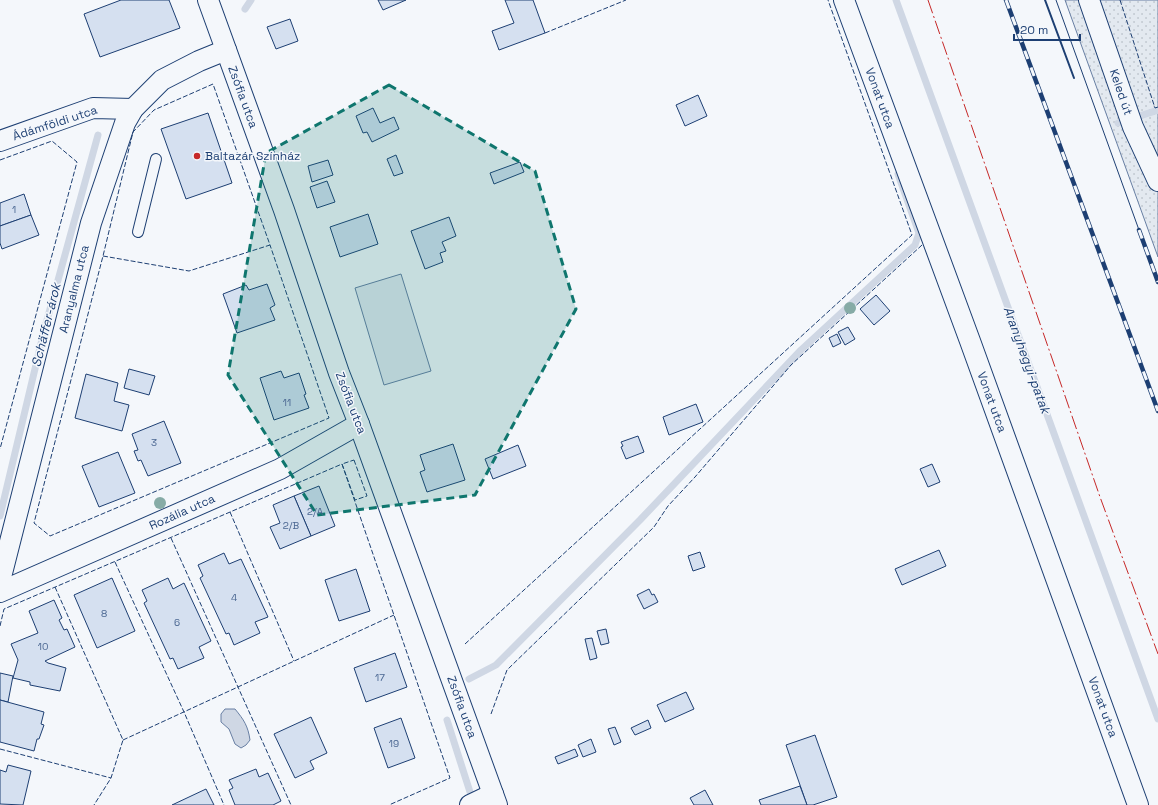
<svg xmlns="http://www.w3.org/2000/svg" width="1158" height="805" viewBox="0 0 1158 805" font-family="'Space Grotesk',sans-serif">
<defs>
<pattern id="garden-dots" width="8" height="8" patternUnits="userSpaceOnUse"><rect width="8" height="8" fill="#e3e9f0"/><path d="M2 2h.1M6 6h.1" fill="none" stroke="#c2c9d1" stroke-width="1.8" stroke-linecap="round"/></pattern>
</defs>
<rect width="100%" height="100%" fill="#f4f7fb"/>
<!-- grass -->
<polygon fill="#e3e9f0" stroke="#687fa3" points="401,274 431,371 384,385 355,288"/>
<!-- garden -->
<polygon fill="url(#garden-dots)" stroke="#687fa3" points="1065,0 1158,0 1158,257"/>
<!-- water -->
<path fill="#cfd7e4" stroke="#687fa3" d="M 225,709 L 235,709 C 244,720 248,726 250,740 L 246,745 L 241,748 L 235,744 L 229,729 L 221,722 L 221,714 Z"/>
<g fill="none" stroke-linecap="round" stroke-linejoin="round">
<!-- stream -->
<g stroke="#cfd7e4" stroke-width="7">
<polyline points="896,0 1158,719"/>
<polyline points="245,9 251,0"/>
<polyline points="1118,123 1158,110"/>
<polyline points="0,516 44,331 98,135"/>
<polyline points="469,679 496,665 640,520 801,350 915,245 919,233 898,174"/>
<polyline points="447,720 470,792"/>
</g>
</g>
<!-- building -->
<g fill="#d5e0f0" stroke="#1d3f73">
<polygon points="121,0 169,0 180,28 100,57 84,14"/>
<polygon points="378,0 406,0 383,10"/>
<polygon points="505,0 533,0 545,33 499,50 492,31 514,23"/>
<polygon points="290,19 298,41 276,49 267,27"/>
<polygon points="698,95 707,116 685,126 676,105"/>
<polygon points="373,108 380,123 394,117 399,129 372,142 367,132 363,133 356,116"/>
<polygon points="208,113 232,183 186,199 161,129"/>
<polygon points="396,155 403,173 394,176 387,159"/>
<polygon points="328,160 333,175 312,182 308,166"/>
<polygon points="520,162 524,172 494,184 490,173"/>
<polygon points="327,181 335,202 317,208 310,187"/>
<polygon points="24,194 31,215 0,226 0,203"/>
<polygon points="368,214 378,244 340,257 330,227"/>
<polygon points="31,215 39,235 2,249 0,243 0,226"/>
<polygon points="449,217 456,236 442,242 446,251 440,253 443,262 425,269 411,231"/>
<polygon points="267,284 275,305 270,308 275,320 237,333 223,294 246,285 249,290"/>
<polygon points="876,295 890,311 874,325 860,309"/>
<polygon points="848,327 855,339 845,345 838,332"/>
<polygon points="837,334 841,343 833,347 829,338"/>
<polygon points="129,369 155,376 149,395 124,388"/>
<polygon points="281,371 284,378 299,373 306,394 304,395 309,408 274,420 260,378"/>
<polygon points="86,374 118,383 114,401 129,405 122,431 75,418"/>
<polygon points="696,404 703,422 669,435 663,417"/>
<polygon points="164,421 181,463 148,476 141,460 138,461 134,451 138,450 132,434"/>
<polygon points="638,436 644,452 626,459 621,447 623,446 621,442"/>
<polygon points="453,444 465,480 427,492 420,472 425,470 420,455"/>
<polygon points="518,445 526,466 493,479 485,459"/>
<polygon points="118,452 135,493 99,507 82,466"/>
<polygon points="932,464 940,482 928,487 920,469"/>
<polygon points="319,486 335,526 311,536 294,496"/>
<polygon points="294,496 311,536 280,549 270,527 280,523 273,505"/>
<polygon points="939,550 946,566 902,585 895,569"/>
<polygon points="700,552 705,567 693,571 688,556"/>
<polygon points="224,553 229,564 241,559 268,617 255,622 260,633 234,645 229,633 226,634 200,578 203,576 198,565"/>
<polygon points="356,569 370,611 339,621 325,580"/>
<polygon points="112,578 135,631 97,648 74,595"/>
<polygon points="168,578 173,589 184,583 211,641 199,647 204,658 178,669 173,658 170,659 144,603 147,601 142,590"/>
<polygon points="649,589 652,595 654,594 658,602 644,609 637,595"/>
<polygon points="54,600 62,618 59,620 64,630 67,629 75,647 45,661 48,663 66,668 60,691 30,685 30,682 13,678 18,660 11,644 38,633 29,611"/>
<polygon points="606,629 609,643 601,645 597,631"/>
<polygon points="592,638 597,658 590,660 585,639"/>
<polygon points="395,653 407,687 366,702 354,668"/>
<polygon points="0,673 13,676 8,702 0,700"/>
<polygon points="686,692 694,709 665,722 657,705"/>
<polygon points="0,700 44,712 41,724 44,725 39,739 37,739 34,751 0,742"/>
<polygon points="311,717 327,753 310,761 314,769 295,778 274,734"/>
<polygon points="401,718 415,758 388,768 374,728"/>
<polygon points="648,720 651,728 635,735 631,728"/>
<polygon points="615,727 621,742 614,745 608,729"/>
<polygon points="815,735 837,797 813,805 807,805 786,745"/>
<polygon points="591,739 596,752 583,757 578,745"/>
<polygon points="575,749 578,756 558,764 555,757"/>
<polygon points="8,765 31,771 23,805 0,804 0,770 6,772"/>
<polygon points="256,769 259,777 268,773 281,801 273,805 235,805 229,790 233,788 229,780"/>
<polygon points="800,786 807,805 761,805 759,800"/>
<polygon points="206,789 214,805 172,805"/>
<polygon points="705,790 713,805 694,805 690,798"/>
</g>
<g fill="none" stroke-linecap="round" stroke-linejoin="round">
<defs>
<polyline id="lane" points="138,232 156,159"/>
<g id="street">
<polyline points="208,0 284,210 339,373 359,424 497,805"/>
<polyline points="844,0 970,341 1138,805"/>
<polyline points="1089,0 1133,127 1158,181"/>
<polyline points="0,141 93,108 133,109"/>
<polyline points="0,581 91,223 125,123 133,109 162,80 199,61 226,50"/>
<polyline points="0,592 280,469 359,424"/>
<polyline points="470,805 493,794"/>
</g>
</defs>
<!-- lane casing -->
<use href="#lane" stroke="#1d3f73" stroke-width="12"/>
<!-- street casing -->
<use href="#street" stroke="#1d3f73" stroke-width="22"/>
<!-- lane -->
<use href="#lane" stroke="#f4f7fb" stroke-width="10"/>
<!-- street -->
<use href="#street" stroke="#f4f7fb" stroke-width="20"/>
<!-- tram -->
<polyline stroke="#1d3f73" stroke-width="1" points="1056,0 1139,230"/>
<defs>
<g id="rail">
<polyline points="1006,0 1158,411"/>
<polyline points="1139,230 1158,282"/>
</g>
</defs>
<!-- rail casing -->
<use href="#rail" stroke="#1d3f73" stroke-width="4.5"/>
<!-- rail -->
<use href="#rail" stroke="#f4f7fb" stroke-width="3" stroke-dasharray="9" stroke-linecap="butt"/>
<!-- fence -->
<g stroke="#1d3f73" stroke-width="1" stroke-dasharray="5 2" stroke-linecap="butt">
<polyline points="1120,0 1155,108 1158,107"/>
<polyline points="545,33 626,0"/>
<polyline points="0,160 52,141 77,162 0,449"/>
<polyline points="103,256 189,271 270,245 213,84 154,110 133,132 103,256 34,523 50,536 329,418 270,245"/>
<polygon points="354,460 367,496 355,500 342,464"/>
<polyline points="230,512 294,661"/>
<polyline points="171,538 291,805"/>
<polyline points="115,562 184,712 224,805"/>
<polyline points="55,587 123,740 111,778 94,805"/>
<polyline points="0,626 4,609 342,464 450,778 389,805"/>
<polyline points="465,644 912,235 828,0"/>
<polyline points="491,714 507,670 654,527 668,506 695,477 791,365 922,245"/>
<polyline points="123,740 394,615"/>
<polyline points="0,749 111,778"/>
</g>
<!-- wall -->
<polyline stroke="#1d3f73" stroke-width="2" points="1045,0 1074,78"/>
<!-- power -->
<polyline stroke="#c62828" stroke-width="1" stroke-dasharray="14 3 2 3" stroke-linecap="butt" points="928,0 1100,497 1158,654"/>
</g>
<!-- trees -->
<g fill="#86aba6">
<circle cx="850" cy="308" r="6"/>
<circle cx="160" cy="503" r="6"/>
</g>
<!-- marked area -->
<path fill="#0f766e" fill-opacity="0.2" stroke="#0f766e" stroke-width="3" stroke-dasharray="8 5" stroke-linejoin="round" d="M 389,85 L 535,171 L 576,309 L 475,495 L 317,515 L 228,375 L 266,153 Z"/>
<!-- markers -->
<circle fill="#c62828" stroke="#f4f7fb" stroke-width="1.5" cx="197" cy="156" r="4"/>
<g text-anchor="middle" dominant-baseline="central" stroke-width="3" stroke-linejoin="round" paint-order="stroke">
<!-- number labels -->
<g font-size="10" fill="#4b6792">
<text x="14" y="209">1</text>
<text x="287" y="402">11</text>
<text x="154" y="442">3</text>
<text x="315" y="511">2/A</text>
<text x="291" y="525">2/B</text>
<text x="234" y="597">4</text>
<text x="104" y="613">8</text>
<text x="177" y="622">6</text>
<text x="43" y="646">10</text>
<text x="380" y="677">17</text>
<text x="394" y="743">19</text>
</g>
<!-- street labels -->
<g font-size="12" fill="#1d3f73" stroke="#f4f7fb">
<text transform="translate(1121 92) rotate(71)">Keled út</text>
<text transform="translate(243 97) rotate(70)">Zsófia utca</text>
<text transform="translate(880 98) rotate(70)">Vonat utca</text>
<text transform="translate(55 123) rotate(-18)">Ádámföldi utca</text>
<text transform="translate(74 289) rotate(-76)">Aranyalma utca</text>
<text transform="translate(992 402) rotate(70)">Vonat utca</text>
<text transform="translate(351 403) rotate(69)">Zsófia utca</text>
<text transform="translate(182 512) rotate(-24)">Rozália utca</text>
<text transform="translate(462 707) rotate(70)">Zsófia utca</text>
<text transform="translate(1103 707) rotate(70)">Vonat utca</text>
</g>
<!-- poi labels -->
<g font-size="12" fill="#1d3f73" stroke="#f4f7fb" text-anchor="start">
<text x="205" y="156">Baltazár Színház</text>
</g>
<!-- water labels -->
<g font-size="13" font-style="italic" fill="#1d3f73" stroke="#f4f7fb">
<text transform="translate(46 325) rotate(-76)">Schäffer-árok</text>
<text transform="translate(1027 360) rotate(70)">Aranyhegyi-patak</text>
</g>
</g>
<!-- scale -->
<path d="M1014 34v6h66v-6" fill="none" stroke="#1d3f73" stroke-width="2"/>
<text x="1020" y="34" font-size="12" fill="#1d3f73" stroke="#f4f7fb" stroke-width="3" paint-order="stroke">20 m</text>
</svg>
